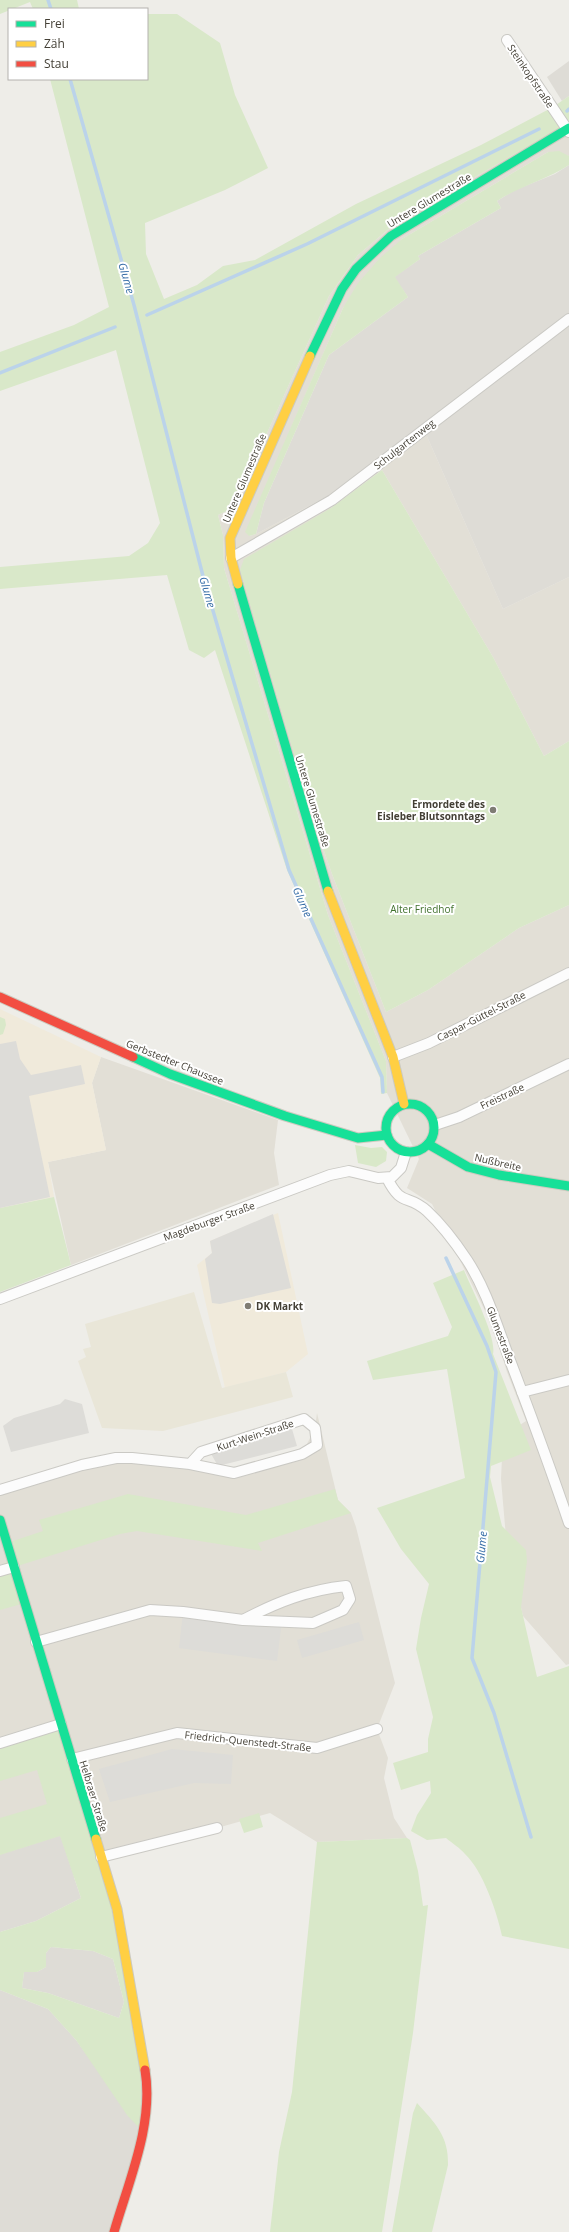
<svg xmlns="http://www.w3.org/2000/svg" width="569" height="2232" viewBox="0 0 569 2232" font-family="'Open Sans',sans-serif">
<rect width="100%" height="100%" fill="#eeede8"/>
<!-- residential -->
<g fill="#e2dfd6">
<polygon points="569,120 569,156 548,152 402,239 343,308 291,428 249,536 256,534 328,496 422,425 503,609 569,577 569,741 544,756 493,657 382,470 331,508 314,822 332,874 386,1012 428,990 519,928 569,905 569,1664 566,1665 523,1616 507,1549 501,1479 503,1436 526,1421 507,1372 493,1327 432,1204 407,1188 419,1159 387,1093 386,1061 328,915 224,568 223,535 218,515 233,508 329,296 358,255 399,220 554,131"/>
<polygon points="101,1057 278,1120 274,1153 279,1185 71,1265 48,1162 106,1150 92,1083"/>
<polygon points="317,1413 338,1500 351,1513 356,1527 395,1683 377,1729 388,1758 384,1778 394,1818 407,1838 317,1842 270,1813 217,1828 101,1857 0,1932 0,1493 82,1465 132,1458 234,1473 302,1454 315,1428"/>
</g>
<!-- commercial -->
<g fill="#f0eadb">
<polygon points="0,1009 101,1057 92,1083 106,1150 48,1162 54,1197 0,1208"/>
<polygon points="278,1213 308,1354 286,1372 225,1388 197,1265 212,1253 210,1241"/>
</g>
<!-- industrial -->
<g fill="#dedcd6">
<polygon points="569,61 569,96 562,101 547,77"/>
<polygon points="569,165 569,577 503,609 422,425 328,496 256,534 264,503 329,355 408,297 394,277 420,259 418,256 501,208 497,201 515,190 555,174"/>
<polygon points="60,1836 81,1898 36,1921 0,1932 0,1855"/>
<polygon points="51,1947 93,1951 113,1959 124,2002 119,2018 48,1993 22,1988 24,1971 37,1972 46,1967 46,1953"/>
<polygon points="0,1990 48,2009 76,2040 142,2131 114,2232 0,2232"/>
</g>
<!-- education -->
<polygon fill="#e9e6d8" points="194,1292 222,1388 286,1372 293,1397 163,1431 102,1428 78,1361 86,1357 83,1349 91,1347 85,1324"/>
<!-- green -->
<g fill="#d9e8c9" fill-rule="evenodd">
<polygon points="0,0 77,0 79,9 33,9 30,2 0,14"/>
<polygon points="147,14 177,14 220,43 235,95 268,168 225,190 145,223 146,254 164,299 197,285 223,266 255,260 356,204 481,145 553,107 569,96 569,120 555,131 399,220 358,255 329,296 233,508 218,515 223,535 224,568 328,915 386,1061 387,1093 381,1094 380,1078 287,870 215,650 204,658 189,650 167,575 0,589 0,567 129,556 148,543 160,523 116,350 0,391 0,352 74,325 109,307 50,79 147,79"/>
<path d="M 559,151 L 569,156 L 569,165 C 546,180 520,186 497,201 L 501,208 L 418,256 L 420,259 L 395,277 L 408,297 L 329,355 L 264,503 L 256,534 L 249,536 L 245,532 L 343,308 L 358,283 L 380,258 L 402,239 L 548,152 Z"/>
<polygon points="382,470 493,657 544,756 569,741 569,905 519,928 428,990 386,1012 332,874 314,822 240,570 244,559 331,508"/>
<polygon points="0,1017 5,1019 6,1025 3,1034 0,1035"/>
<polygon points="355,1145 371,1148 382,1147 387,1152 386,1161 376,1167 358,1163"/>
<polygon points="54,1197 71,1265 0,1292 0,1208"/>
<path d="M 464,1270 C 471,1288 497,1337 493,1354 L 531,1450 L 491,1466 L 490,1477 L 502,1526 L 526,1550 L 527,1561 L 521,1607 L 537,1677 L 569,1666 L 569,1949 L 502,1936 C 497,1912 483,1871 465,1854 C 460,1848 452,1843 446,1838 L 427,1840 L 411,1831 L 417,1815 L 431,1793 L 430,1781 L 401,1790 L 393,1763 L 428,1752 L 428,1739 L 433,1717 L 416,1649 L 421,1618 L 429,1584 L 401,1549 L 377,1508 L 465,1478 L 447,1369 L 373,1380 L 367,1361 L 448,1336 L 452,1327 L 433,1283 Z"/>
<polygon points="335,1489 338,1500 351,1513 258,1543 262,1551 137,1531 120,1534 14,1567 25,1603 0,1610 0,1566 11,1559 7,1543 43,1531 39,1520 128,1494 246,1515"/>
<path d="M 61,1724 L 101,1857 L 147,2083 L 142,2131 L 127,2115 L 76,2040 L 48,2009 L 0,1990 L 0,1932 L 36,1921 L 81,1898 L 60,1836 L 0,1855 L 0,1818 L 47,1804 L 37,1770 L 0,1781 L 0,1743 ZM 51,1947 L 93,1951 L 113,1959 L 124,2002 L 119,2018 L 48,1993 L 22,1988 L 24,1972 L 37,1972 L 46,1967 L 46,1953 Z"/>
<polygon points="259,1813 263,1827 244,1833 239,1819"/>
<polygon points="407,1838 410,1840 418,1871 423,1906 428,1905 413,2033 382,2232 270,2232 279,2152 292,2092 317,1842"/>
<path d="M 417,2103 C 435,2123 449,2136 448,2165 L 432,2232 L 392,2232 L 413,2113 Z"/>
</g>
<!-- parking -->
<g fill="#dddcd8">
<polygon points="16,1041 20,1059 31,1075 81,1065 85,1084 29,1096 50,1197 0,1208 0,1044"/>
<polygon points="273,1214 291,1288 220,1304 212,1303 205,1259 212,1253 210,1241"/>
<polygon points="65,1399 82,1404 89,1433 11,1452 3,1426 14,1418 60,1404"/>
<polygon points="292,1429 297,1446 218,1466 210,1452"/>
<polygon points="183,1612 282,1621 277,1661 179,1648"/>
<polygon points="359,1622 364,1640 302,1658 297,1640"/>
<polygon points="172,1749 233,1755 231,1784 194,1783 110,1802 99,1769"/>
</g>
<g fill="none" stroke-linecap="round" stroke-linejoin="round">
<!-- stream -->
<g stroke="#bbd3ea" stroke-width="3.5">
<polyline points="48,0 51,9"/>
<polyline points="70,79 134,305 204,580 289,870 382,1077 383,1092"/>
<polyline points="567,111 569,109"/>
<polyline points="147,315 307,244 539,129"/>
<polyline points="0,373 115,327"/>
<polyline points="446,1258 487,1346 496,1372 472,1658 494,1713 531,1837"/>
</g>
<defs>
<g id="street">
<polyline points="507,40 569,132"/>
<polyline points="231,558 332,500 569,319"/>
<polyline points="393,1057 429,1043 569,973"/>
<polyline points="435,1125 459,1117 569,1064"/>
<path d="M 387,1178 C 402,1208 407,1193 427,1211 C 440,1223 457,1245 467,1260 C 486,1289 496,1323 508,1355 C 529,1410 550,1467 569,1523"/>
<polyline points="0,1299 330,1175 349,1171 378,1178 392,1177 401,1168 406,1152"/>
<polyline points="522,1392 569,1380"/>
<polyline points="0,1490 82,1465 116,1458 132,1458 190,1464 234,1473 302,1454 317,1445 315,1428 304,1419 201,1452 190,1464"/>
<polyline points="0,1571 14,1567"/>
<path d="M 36,1642 L 150,1610 L 183,1612 L 243,1620 L 313,1623 L 343,1610 L 350,1599 L 346,1586 C 308,1590 277,1602 243,1620"/>
<polyline points="0,1743 61,1724"/>
<polyline points="72,1759 177,1733 317,1748 377,1729"/>
<polyline points="101,1857 217,1828"/>
</g>
<g id="fast">
<polyline points="310,356 342,289 356,269 391,236 569,128"/>
<polyline points="238,584 328,891"/>
<polyline points="133,1057 170,1074 285,1116 358,1138 387,1135"/>
<circle cx="410" cy="1128" r="24"/>
<polyline points="428,1144 468,1167 499,1175 569,1186"/>
<polyline points="0,1520 96,1839"/>
</g>
<g id="slow">
<polyline points="238,584 231,558 230,538 310,356"/>
<polyline points="328,891 393,1057 404,1104"/>
<polyline points="96,1839 117,1909 145,2070"/>
</g>
<g id="jam">
<polyline points="0,997 133,1057"/>
<path d="M 114,2232 C 129,2180 154,2124 145,2070"/>
</g>
</defs>
<!-- street casing -->
<use href="#street" stroke="#cac9c4" stroke-width="12"/>
<!-- fast casing -->
<use href="#fast" stroke="#cccabf" stroke-width="11"/>
<!-- slow casing -->
<use href="#slow" stroke="#cccabf" stroke-width="11"/>
<!-- jam casing -->
<use href="#jam" stroke="#cccabf" stroke-width="11"/>
<!-- street -->
<use href="#street" stroke="#fcfcfc" stroke-width="10"/>
<!-- fast -->
<use href="#fast" stroke="#16e098" stroke-width="9"/>
<!-- slow -->
<use href="#slow" stroke="#ffcf43" stroke-width="9"/>
<!-- jam -->
<use href="#jam" stroke="#f24e42" stroke-width="9"/>
</g>
<!-- markers -->
<g fill="#7f7c74" stroke="#fff" stroke-width="1.5">
<circle cx="493" cy="810" r="4"/>
<circle cx="248" cy="1306" r="4"/>
</g>
<g text-anchor="middle" dominant-baseline="central" stroke-width="4" stroke-linejoin="round" paint-order="stroke">
<!-- street labels -->
<g font-size="10" fill="#433f35" stroke="#fff">
<text transform="translate(531 76) rotate(56)">Steinkopfstraße</text>
<text transform="translate(429 200) rotate(-31)">Untere Glumestraße</text>
<text transform="translate(404 444) rotate(-38)">Schulgartenweg</text>
<text transform="translate(244 478) rotate(-67)">Untere Glumestraße</text>
<text transform="translate(313 801) rotate(73)">Untere Glumestraße</text>
<text transform="translate(481 1016) rotate(-27)">Caspar-Güttel-Straße</text>
<text transform="translate(175 1062) rotate(22)">Gerbstedter Chaussee</text>
<text transform="translate(502 1096) rotate(-25)">Freistraße</text>
<text transform="translate(498 1162) rotate(13)">Nußbreite</text>
<text transform="translate(209 1221) rotate(-20)">Magdeburger Straße</text>
<text transform="translate(501 1335) rotate(69)">Glumestraße</text>
<text transform="translate(255 1435) rotate(-18)">Kurt-Wein-Straße</text>
<text transform="translate(248 1741) rotate(6)">Friedrich-Quenstedt-Straße</text>
<text transform="translate(94 1796) rotate(73)">Helbraer Straße</text>
</g>
<!-- poi labels -->
<g font-size="10" font-weight="bold" fill="#433f35" stroke="#fff" text-anchor="end">
<text x="485" y="804">Ermordete des<tspan x="485" dy="12">Eisleber Blutsonntags</tspan></text>
<text x="256" y="1306" text-anchor="start">DK Markt</text>
</g>
<!-- park labels -->
<g font-size="10" fill="#40712d" stroke="#fff">
<text x="422" y="909">Alter Friedhof</text>
</g>
<!-- water labels -->
<g font-size="11" font-style="italic" fill="#366da7" stroke="#fff">
<text transform="translate(127 278) rotate(74)">Glume</text>
<text transform="translate(208 592) rotate(74)">Glume</text>
<text transform="translate(303 902) rotate(66)">Glume</text>
<text transform="translate(481 1547) rotate(-85)">Glume</text>
</g>
</g>
<!-- legend -->
<rect x="8" y="8" width="140" height="72" fill="#ffffff" stroke="#b4b2ae"/>
<rect x="16" y="21" width="20" height="6" fill="#16e098" stroke="#b4b2ae"/>
<text x="44" y="28" font-size="12" fill="#433f35">Frei</text>
<rect x="16" y="41" width="20" height="6" fill="#ffcf43" stroke="#b4b2ae"/>
<text x="44" y="48" font-size="12" fill="#433f35">Zäh</text>
<rect x="16" y="61" width="20" height="6" fill="#f24e42" stroke="#b4b2ae"/>
<text x="44" y="68" font-size="12" fill="#433f35">Stau</text>
</svg>
